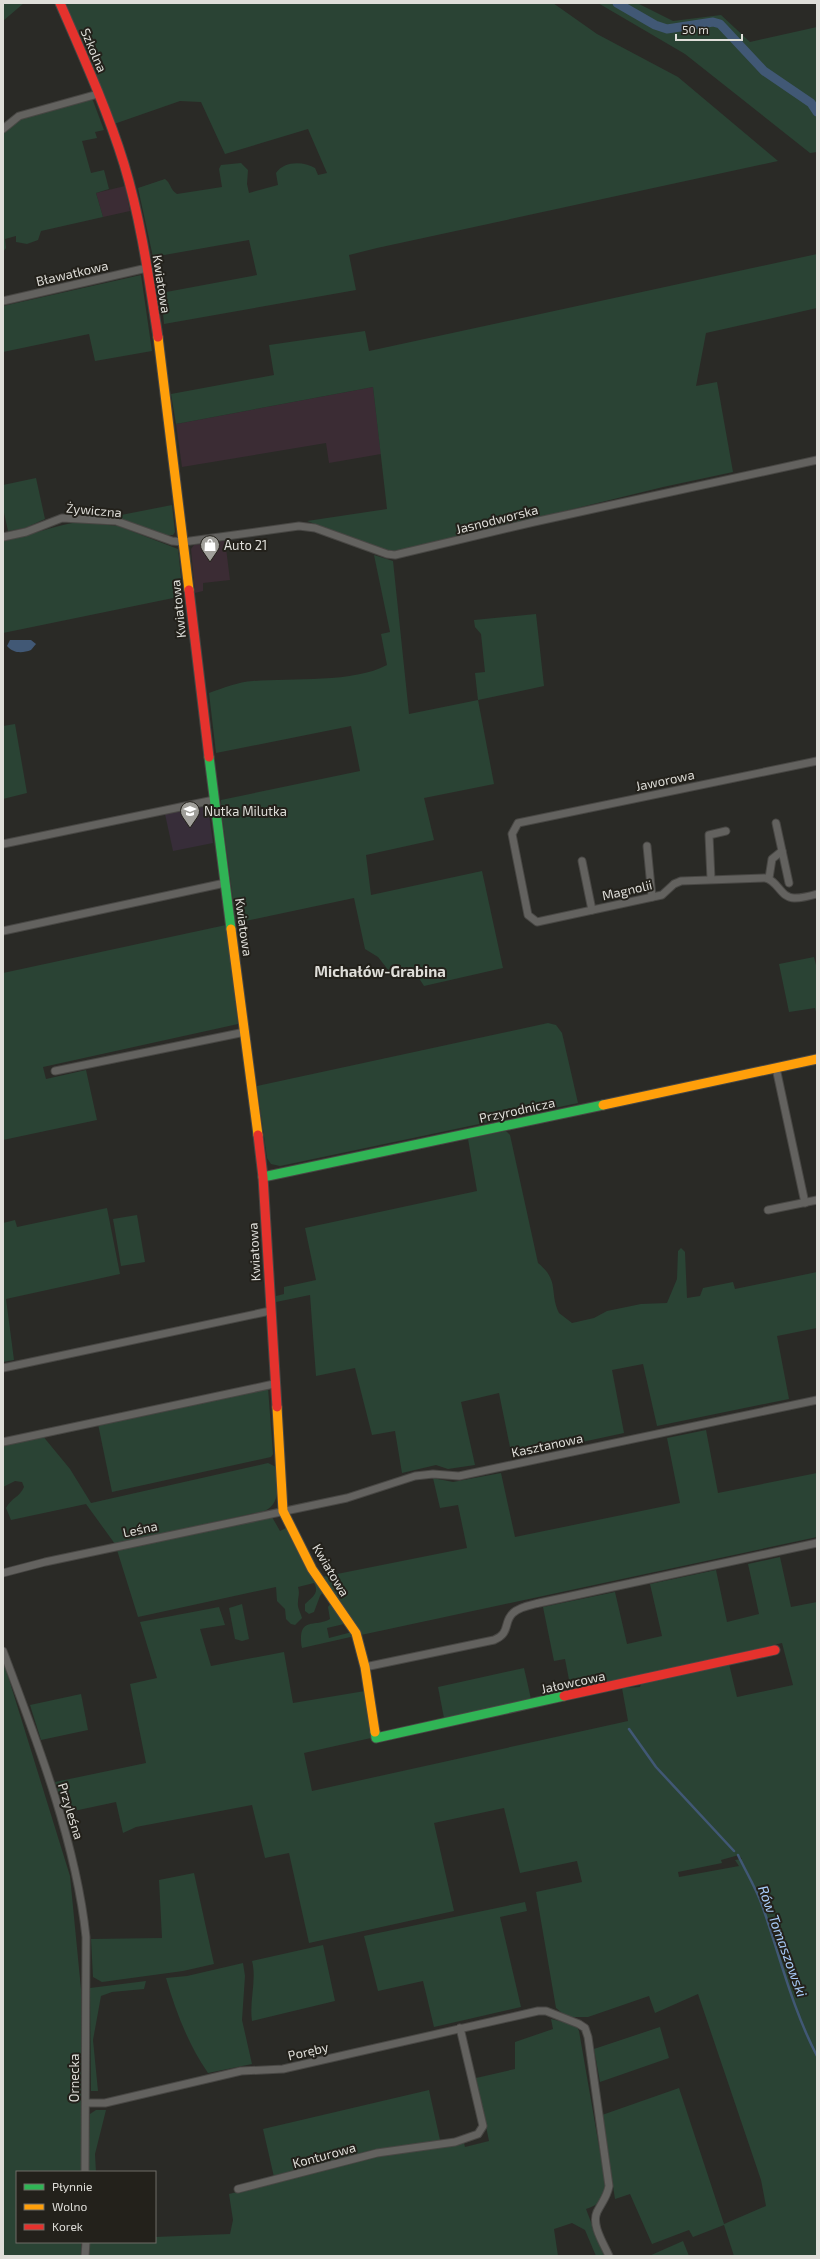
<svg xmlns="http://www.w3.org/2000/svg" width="820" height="2259" viewBox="0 0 820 2259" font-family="'Exo 2',sans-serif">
<rect width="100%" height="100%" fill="#2a2a26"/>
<!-- commercial -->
<g fill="#3b2c34">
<polygon points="125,186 130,211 103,217 96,193"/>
<polygon points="373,387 381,454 329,463 326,443 182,467 176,424"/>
<polygon points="225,540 230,580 203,583 203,591 195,593 191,549 194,545"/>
</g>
<!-- education -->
<polygon fill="#372d39" points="208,806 213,843 173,851 165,814"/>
<!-- green -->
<g fill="#2a4334" fill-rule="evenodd">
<polygon points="3,3 24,3 3,21"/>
<path d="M 66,3 L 553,3 L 597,34 L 678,77 L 778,161 L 377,248 L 349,255 L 356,290 L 164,324 L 161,293 L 257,275 L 249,240 L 153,257 L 138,188 L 165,179 C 171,183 170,190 177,194 L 222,187 L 219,169 L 221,165 L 241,163 L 248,170 L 247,184 L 249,193 L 278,185 L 276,173 C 284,161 303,161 315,168 L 318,175 L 327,173 L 308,129 L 225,154 L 201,102 L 180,101 L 114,124 Z"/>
<polygon points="598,3 641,3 639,4 673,21 721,15 750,42 817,27 817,152 810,153 685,54"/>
<polygon points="92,98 104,130 95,132 97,138 82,141 91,173 104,170 109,189 96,193 103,217 41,231 38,240 27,244 16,242 16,236 5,239 6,248 3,252 3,134 16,120"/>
<polygon points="817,254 817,308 706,333 696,386 717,382 733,472 663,487 393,553 307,521 387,509 373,387 176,424 171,394 274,375 269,345 365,331 369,351"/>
<polygon points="141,275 152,351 95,361 89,334 3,352 3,306"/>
<polygon points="36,478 45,519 25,528 8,531 3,508 3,485"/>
<polygon points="172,505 175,532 173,535 165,535 122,519 121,515"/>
<path d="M 78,522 L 118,526 L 178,549 L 183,596 L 3,633 L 3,541 C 29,536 52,526 78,522 Z"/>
<path d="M 374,555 L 393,561 L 409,714 L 478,700 L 475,673 L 485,672 L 481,634 L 475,627 L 474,620 L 536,614 L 544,686 L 478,700 L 494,784 L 424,798 L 434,840 L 366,855 L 371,895 L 482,871 L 503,968 L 424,986 L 415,972 L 389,971 L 378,957 L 365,949 L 354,898 L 236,923 L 222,815 L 221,800 L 360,771 L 351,726 L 216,753 L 209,693 C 223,688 238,682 253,681 C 291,678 354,683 387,665 L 381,634 L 390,632 Z"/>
<polygon points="15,724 27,793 3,799 3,726"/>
<polygon points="226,925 238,1024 43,1067 46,1079 86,1070 97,1120 3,1140 3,973"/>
<polygon points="814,957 817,969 817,1016 815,1008 789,1012 779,964"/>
<polygon points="548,1023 556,1025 562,1033 578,1103 280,1166 271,1164 267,1158 257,1086"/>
<path d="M 506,1131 L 510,1135 L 538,1263 C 560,1281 549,1292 559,1313 L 572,1323 L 594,1318 L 607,1311 L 641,1304 L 667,1303 L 677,1279 L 678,1251 L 681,1248 L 685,1252 L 687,1298 L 700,1296 L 703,1288 L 733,1282 L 735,1289 L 817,1272 L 817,1328 L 777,1336 L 789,1399 L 657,1426 L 643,1364 L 612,1370 L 624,1433 L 512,1457 L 499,1393 L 461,1402 L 475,1465 L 448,1469 L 436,1465 L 402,1473 L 395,1431 L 372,1435 L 355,1368 L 316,1376 L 310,1295 L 276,1302 L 276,1296 L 284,1294 L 284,1287 L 316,1280 L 305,1228 L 477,1191 L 468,1139 Z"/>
<polygon points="107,1208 120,1274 6,1299 14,1360 3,1362 3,1223 15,1220 17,1227"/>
<polygon points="137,1215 145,1262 121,1266 113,1219"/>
<polygon points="268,1388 273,1454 271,1457 112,1492 98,1424"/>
<polygon points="706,1430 718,1493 817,1473 817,1537 361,1635 322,1577 467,1548 458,1505 440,1508 433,1478 453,1482 501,1473 515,1537 680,1503 667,1438"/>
<path d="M 42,1435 L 70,1469 L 91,1503 L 268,1463 L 276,1467 C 277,1483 282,1504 264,1511 L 115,1544 L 86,1504 L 11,1520 L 6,1508 C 11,1498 20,1497 24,1487 L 22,1482 L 15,1481 L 3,1487 L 3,1444 Z"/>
<path d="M 272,1517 L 280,1531 L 286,1528 L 323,1592 L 320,1596 L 314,1612 L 309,1614 L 305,1611 L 305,1604 C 312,1597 320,1593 314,1583 L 298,1587 C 300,1594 298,1596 298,1602 C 297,1608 301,1613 302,1618 L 295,1625 L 291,1624 L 286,1619 L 285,1609 L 277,1601 L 276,1587 L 138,1617 L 117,1550 Z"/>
<path d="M 780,1557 L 791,1607 L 817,1602 L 817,2256 L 734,2256 L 724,2225 L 693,2237 L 689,2230 L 652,2244 L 630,2194 L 615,2199 L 602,2115 L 679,2088 L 724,2224 L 766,2206 L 761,2180 L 698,1994 L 655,2013 L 649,1996 L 588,2017 L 567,2017 L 556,2008 L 536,1892 L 582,1882 L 577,1861 L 520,1873 L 504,1808 L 434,1823 L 454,1911 L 309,1943 L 289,1853 L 265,1858 L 252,1805 L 136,1827 L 123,1833 L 116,1802 L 69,1812 L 67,1804 L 63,1806 L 55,1782 L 146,1763 L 130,1684 L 157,1678 L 140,1622 L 219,1607 L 225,1625 L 200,1629 L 211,1666 L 284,1652 L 293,1703 L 365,1691 L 371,1738 L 304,1753 L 312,1791 L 628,1721 L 622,1688 L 640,1687 L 641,1684 L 729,1664 L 737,1697 L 793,1685 L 782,1643 L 571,1690 L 565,1659 L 554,1661 L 543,1607 L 615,1592 L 627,1644 L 662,1636 L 650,1584 L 716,1570 L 727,1622 L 759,1614 L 748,1564 ZM 739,1855 L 742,1859 L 735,1860 L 739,1866 L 679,1877 L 678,1872 L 722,1863 L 721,1860 Z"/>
<path d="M 331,1603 L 344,1624 L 327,1628 L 329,1638 L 352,1632 L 355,1636 L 302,1648 C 297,1615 315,1628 330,1619 L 328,1607 Z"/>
<polygon points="242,1604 249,1639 242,1641 235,1639 229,1608"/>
<polygon points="3,1660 70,1876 81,1989 82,2172 17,2172 17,2242 81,2242 81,2256 3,2256"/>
<polygon points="524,1668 531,1699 444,1718 438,1687"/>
<polygon points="81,1694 88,1730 41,1740 30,1705"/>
<polygon points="194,1873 214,1964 183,1971 102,1982 93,1977 91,1939 162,1938 159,1880"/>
<polygon points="525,1902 527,1911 500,1917 521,2007 434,2027 423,1981 378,1991 364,1936"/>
<path d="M 323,1945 L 335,2001 L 252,2021 C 249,2001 257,1980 252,1961 Z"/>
<path d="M 243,1963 L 245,1976 L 242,2020 L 252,2064 L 208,2073 C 188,2044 176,2012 166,1978 L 187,1976 Z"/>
<polygon points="146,1981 144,1989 112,1992 101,1996 93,2040 98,2091 91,2091 90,1988"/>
<path d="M 551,2019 L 576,2025 L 579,2031 L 606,2187 C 604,2201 598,2205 586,2209 L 604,2256 L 596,2256 L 585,2230 L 572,2223 L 554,2229 L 558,2256 L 89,2256 L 89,2242 L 155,2242 L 155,2237 L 230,2234 L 233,2220 L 229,2194 L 368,2158 L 464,2143 L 465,2147 L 489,2141 L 476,2078 L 515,2069 L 515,2042 L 553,2029 Z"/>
<polygon points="660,2027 669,2058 600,2082 594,2049"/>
<polygon points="429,2090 440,2140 370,2153 274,2177 263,2129"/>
<polygon points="96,2110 106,2110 95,2154 96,2172 88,2172 90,2114"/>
<polygon points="683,2241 689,2256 649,2256"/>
</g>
<!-- water -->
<path fill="#415875" d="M 10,640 L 31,640 L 36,644 L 31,650 C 23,653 14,654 7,646 Z"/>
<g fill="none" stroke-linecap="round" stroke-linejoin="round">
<!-- stream -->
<g stroke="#415875" stroke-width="2.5">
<polyline points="629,1729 656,1767 734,1851"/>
<path d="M 738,1855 C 746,1872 756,1888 762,1905 C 780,1956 792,2008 817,2056"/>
</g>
<!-- canal -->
<polyline stroke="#415875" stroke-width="9" points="617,3 655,25 667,29 713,22 720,24 764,71 811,103 817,112"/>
<defs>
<g id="street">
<polyline points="3,129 19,116 98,94"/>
<polyline points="3,301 147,268"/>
<polyline points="3,537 26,532 62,518 116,521 172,541 183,542 299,526 315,528 387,554 395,555 534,522 817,460"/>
<path d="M 817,761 L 518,823 L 512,834 L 528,915 L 537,922 L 662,895 L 674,884 L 681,881 L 765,878 C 778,880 781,899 795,898 C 802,898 810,896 817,894"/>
<polyline points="776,823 789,883"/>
<polyline points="3,844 214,800"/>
<polyline points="647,846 652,897"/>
<polyline points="582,861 592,910"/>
<polyline points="769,878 772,859 782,851"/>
<polyline points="711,879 709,835 726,831"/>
<polyline points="3,931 225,883"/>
<polyline points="776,1068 805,1203"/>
<polyline points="55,1071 245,1032"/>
<polyline points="768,1210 817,1200"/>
<polyline points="3,1368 270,1311"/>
<polyline points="3,1442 274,1384"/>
<polyline points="3,1573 45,1562 347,1498 415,1476 433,1474 459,1476 817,1400"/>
<path d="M 3,1651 C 37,1741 76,1842 86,1937 L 85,2172"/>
<path d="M 365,1667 L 494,1640 C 511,1633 503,1622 513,1613 C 519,1607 531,1605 539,1603 L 817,1543"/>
<path d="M 86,2103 L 105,2103 L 241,2071 L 283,2069 L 538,2011 L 546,2011 L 579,2024 L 585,2028 L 588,2037 L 609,2186 C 607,2197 602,2202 597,2212 C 591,2225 604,2244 609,2256"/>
<polyline points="238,2189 377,2153 455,2142 478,2134 483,2126 460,2028"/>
<polyline points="85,2256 86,2242"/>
</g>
<g id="fast">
<polyline points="209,757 231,929"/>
<polyline points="263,1177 603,1105"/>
<polyline points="375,1732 376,1738 564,1696"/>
</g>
<g id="slow">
<polyline points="158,337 189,590"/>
<polyline points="231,929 258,1135"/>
<polyline points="603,1105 817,1059"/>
<polyline points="277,1407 283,1511 312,1569 356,1633 365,1667 375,1732"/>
</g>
<g id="jam">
<path d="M 60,3 C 83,56 107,109 124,164 C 141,220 149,279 158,337"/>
<polyline points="189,590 209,757"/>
<polyline points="258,1135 263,1177 277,1407"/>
<polyline points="564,1696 775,1650"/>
</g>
</defs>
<!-- street casing -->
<use href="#street" stroke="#484744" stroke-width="9"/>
<!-- fast casing -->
<use href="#fast" stroke="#484744" stroke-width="11"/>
<!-- slow casing -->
<use href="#slow" stroke="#484744" stroke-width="11"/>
<!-- jam casing -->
<use href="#jam" stroke="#484744" stroke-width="11"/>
<!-- street -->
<use href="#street" stroke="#63625f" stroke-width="7"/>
<!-- fast -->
<use href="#fast" stroke="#30b455" stroke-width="9"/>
<!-- slow -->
<use href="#slow" stroke="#ff9f0a" stroke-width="9"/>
<!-- jam -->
<use href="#jam" stroke="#e5322d" stroke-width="9"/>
</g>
<!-- icons -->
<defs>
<symbol id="shop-pin" viewBox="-11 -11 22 30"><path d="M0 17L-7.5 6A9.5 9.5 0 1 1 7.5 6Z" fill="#a09f9a" stroke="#23211b"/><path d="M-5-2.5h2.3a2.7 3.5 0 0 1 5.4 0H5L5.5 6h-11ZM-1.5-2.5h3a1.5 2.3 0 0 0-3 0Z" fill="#fff"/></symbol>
<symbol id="school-pin" viewBox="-11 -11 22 30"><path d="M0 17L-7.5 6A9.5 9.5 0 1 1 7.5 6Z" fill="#a09f9a" stroke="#23211b"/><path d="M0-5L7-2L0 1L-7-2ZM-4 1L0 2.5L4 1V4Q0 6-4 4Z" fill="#fff"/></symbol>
</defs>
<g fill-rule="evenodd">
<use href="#shop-pin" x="199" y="534" width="22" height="30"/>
<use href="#school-pin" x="179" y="800" width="22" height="30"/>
</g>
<g text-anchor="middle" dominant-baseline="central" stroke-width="4" stroke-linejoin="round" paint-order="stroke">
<!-- street labels -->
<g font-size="13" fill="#dfded9" stroke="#23211b">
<text transform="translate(94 50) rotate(67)">Szkolna</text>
<text transform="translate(72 273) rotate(-13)">Bławatkowa</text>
<text transform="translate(162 284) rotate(81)">Kwiatowa</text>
<text transform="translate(94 510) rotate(5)">Żywiczna</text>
<text transform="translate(497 519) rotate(-14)">Jasnodworska</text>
<text transform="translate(178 609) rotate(-96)">Kwiatowa</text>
<text transform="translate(665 780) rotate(-12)">Jaworowa</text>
<text transform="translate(627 890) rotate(-13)">Magnolii</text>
<text transform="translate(244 927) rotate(82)">Kwiatowa</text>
<text transform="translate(517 1110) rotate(-12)">Przyrodnicza</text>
<text transform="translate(254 1252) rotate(-93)">Kwiatowa</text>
<text transform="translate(547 1445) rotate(-12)">Kasztanowa</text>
<text transform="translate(140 1529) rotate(-12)">Leśna</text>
<text transform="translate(331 1570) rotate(59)">Kwiatowa</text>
<text transform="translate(573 1682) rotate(-12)">Jałowcowa</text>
<text transform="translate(71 1811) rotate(73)">Przyleśna</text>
<text transform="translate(308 2051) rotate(-13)">Poręby</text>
<text transform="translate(74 2078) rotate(-90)">Ornecka</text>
<text transform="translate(324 2155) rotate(-15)">Konturowa</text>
</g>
<!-- poi labels -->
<g font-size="13" fill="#dfded9" stroke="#23211b" text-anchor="start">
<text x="224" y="545">Auto 21</text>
<text x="204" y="811">Nutka Milutka</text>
</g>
<!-- water labels -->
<g font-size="14" font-style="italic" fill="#a8caf7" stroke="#23211b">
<text transform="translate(783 1941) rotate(70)">Rów Tomaszowski</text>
</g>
<!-- quarter labels -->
<g font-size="15" font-weight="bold" fill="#dfded9" stroke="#23211b">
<text x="380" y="971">Michałów-Grabina</text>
</g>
</g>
<!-- border -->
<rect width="820" height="2259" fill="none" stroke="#dfded9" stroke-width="8"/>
<!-- legend -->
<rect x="16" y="2171" width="140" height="72" fill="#23211b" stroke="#6e6d67"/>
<rect x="24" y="2184" width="20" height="6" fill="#30b455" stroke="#6e6d67"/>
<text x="52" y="2191" font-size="12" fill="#dfded9">Płynnie</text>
<rect x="24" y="2204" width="20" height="6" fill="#ff9f0a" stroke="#6e6d67"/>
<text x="52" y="2211" font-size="12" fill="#dfded9">Wolno</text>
<rect x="24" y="2224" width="20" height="6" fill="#e5322d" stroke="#6e6d67"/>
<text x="52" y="2231" font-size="12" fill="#dfded9">Korek</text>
<!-- scale -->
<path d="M676 34v6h66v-6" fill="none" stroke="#dfded9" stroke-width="2"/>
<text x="682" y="34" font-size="12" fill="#dfded9" stroke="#23211b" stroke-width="3" paint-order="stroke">50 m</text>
</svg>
